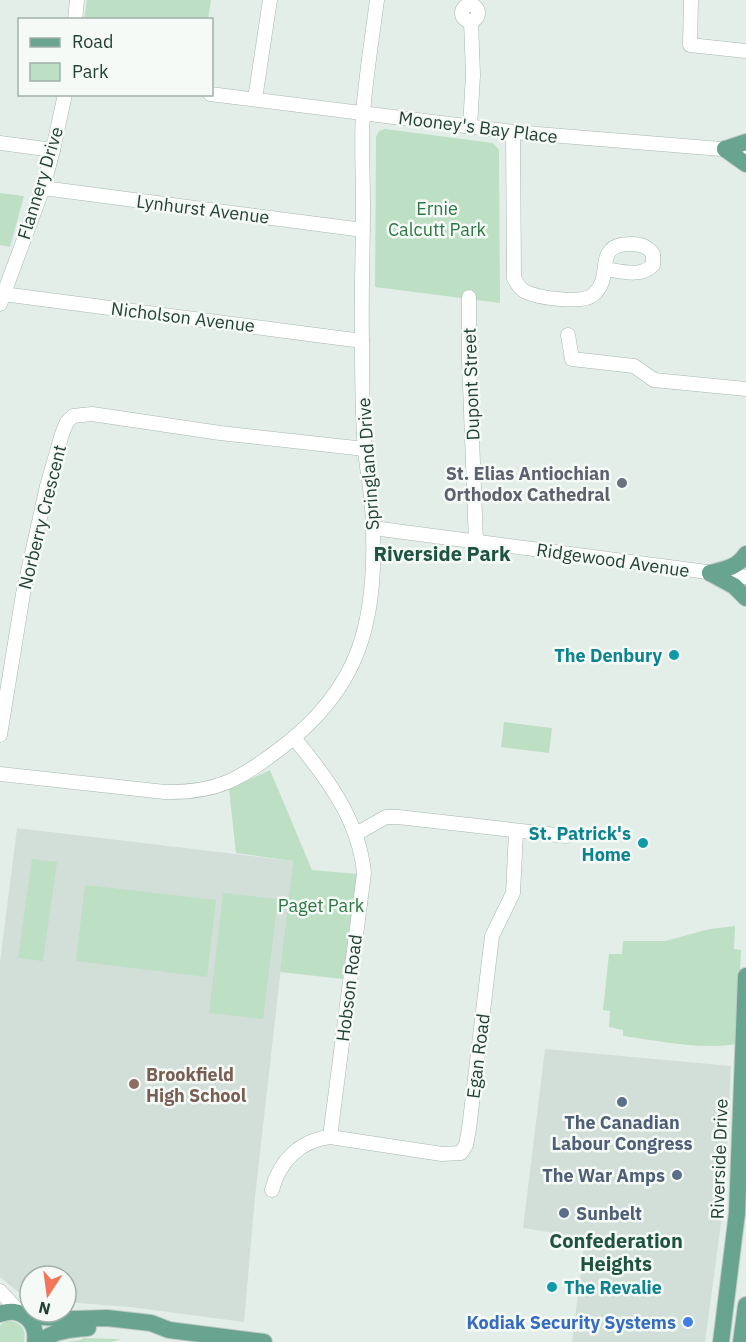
<svg xmlns="http://www.w3.org/2000/svg" width="746" height="1342" viewBox="0 0 746 1342" font-family="'IBM Plex Sans',sans-serif">
<rect width="100%" height="100%" fill="#e4eee9"/>
<!-- built -->
<g fill="#d2ded8">
<polygon points="17,828 293,861 255,1197 244,1322 130,1307 66,1302 66,1276 30,1276 30,1296 17,1291 0,1277 0,962"/>
<polygon points="545,1049 731,1066 725,1194 705,1342 572,1342 585,1238 523,1228"/>
</g>
<!-- green -->
<g fill="#bddfc4">
<polygon points="87,0 211,0 208,19 84,19"/>
<polygon points="385,129 493,143 499,150 500,303 375,287 376,137 379,131"/>
<polygon points="0,193 24,196 10,247 0,245"/>
<polygon points="504,722 552,728 549,753 501,747"/>
<polygon points="270,770 312,870 358,874 343,979 280,972 293,861 236,853 229,789"/>
<polygon points="32,859 57,862 43,961 18,958"/>
<polygon points="85,885 216,900 207,977 76,961"/>
<polygon points="223,893 278,899 263,1019 209,1013"/>
<path d="M 735,926 L 734,949 L 741,950 L 737,1044 C 700,1050 660,1041 623,1036 L 623,1030 L 609,1027 L 610,1011 L 603,1010 L 609,954 L 622,954 L 623,941 L 665,941 L 710,929 Z"/>
<path d="M 6,1321 C 20,1320 27,1329 24,1342 L 0,1342 L 0,1325 Z"/>
<polygon points="84,1338 121,1339 112,1342 65,1342 80,1340"/>
</g>
<g fill="none" stroke-linecap="round" stroke-linejoin="round">
<defs>
<g id="minor">
<polyline points="691,0 690,45 746,51"/>
<circle cx="470" cy="13" r="8"/>
<polyline points="75,20 77,0"/>
<polyline points="210,94 513,132 746,151"/>
<polyline points="255,99 270,0"/>
<polyline points="470,127 473,75 471,21"/>
<path d="M 513,132 L 514,278 C 517,284 520,289 526,292 C 539,298 582,304 593,295 C 616,276 590,243 633,244 C 642,245 647,246 653,254 L 653,265 C 641,278 620,271 605,269"/>
<polyline points="0,143 53,150"/>
<polyline points="43,188 363,230"/>
<polyline points="3,294 362,341"/>
<polyline points="469,297 469,359 476,542"/>
<polyline points="0,304 43,188 53,150 65,94"/>
<polyline points="568,335 572,359 634,366 654,380 746,389"/>
<polyline points="373,528 746,577"/>
<polyline points="0,735 23,594 47,486 62,434 67,422 73,416 92,414 220,433 365,449"/>
<path d="M 294,738 C 327,778 359,820 364,873 L 330,1137"/>
<path d="M 0,774 L 165,792 C 218,793 240,779 281,748 C 360,688 376,623 373,528 C 373,502 368,476 365,451 C 362,415 362,378 362,341 C 361,296 363,250 363,205 C 363,174 361,143 363,113 C 366,76 372,38 377,0"/>
<polyline points="356,834 386,817 398,817 566,836"/>
<path d="M 272,1190 C 279,1161 301,1140 330,1137 L 442,1154 L 461,1153 L 466,1145 L 469,1129 L 492,936 L 513,893 L 516,832"/>
<polyline points="0,1291 20,1313"/>
</g>
<g id="major">
<polyline points="725,149 746,164"/>
<polyline points="725,149 746,142"/>
<polyline points="710,573 734,586 746,598"/>
<path d="M 710,573 C 725,569 737,568 746,554"/>
<path d="M 0,1314 C 20,1306 38,1321 35,1342"/>
<polyline points="26,1316 73,1319 107,1318 151,1323 169,1330 264,1342"/>
<path d="M 40,1342 C 52,1331 72,1329 88,1328"/>
<polyline points="721,1342 737,1213 746,976"/>
<polyline points="741,1342 746,1305"/>
</g>
</defs>
<!-- minor casing -->
<use href="#minor" stroke="#a6b6b0" stroke-width="15"/>
<!-- major casing -->
<use href="#major" stroke="#c1cac7" stroke-width="18"/>
<!-- minor -->
<use href="#minor" stroke="#fff" stroke-width="14"/>
<!-- major -->
<use href="#major" stroke="#68a490" stroke-width="16"/>
</g>
<!-- markers -->
<circle fill="#6b7280" stroke="#f5faf7" stroke-width="2" cx="622" cy="483" r="6"/>
<g fill="#0f9aa8" stroke="#f5faf7" stroke-width="2">
<circle cx="674" cy="655" r="6"/>
<circle cx="643" cy="843" r="6"/>
<circle cx="552" cy="1287" r="6"/>
</g>
<circle fill="#8d6e63" stroke="#f5faf7" stroke-width="2" cx="134" cy="1084" r="6"/>
<g fill="#5c6f8a" stroke="#f5faf7" stroke-width="2">
<circle cx="622" cy="1102" r="6"/>
<circle cx="677" cy="1175" r="6"/>
<circle cx="564" cy="1213" r="6"/>
</g>
<circle fill="#3f7fe0" stroke="#f5faf7" stroke-width="2" cx="688" cy="1322" r="6"/>
<g text-anchor="middle" dominant-baseline="central" stroke-width="5" stroke-linejoin="round" paint-order="stroke">
<!-- street labels -->
<g font-size="18" fill="#234036" stroke="#f5faf7">
<text transform="translate(478 127) rotate(7)">Mooney's Bay Place</text>
<text transform="translate(40 183) rotate(-73)">Flannery Drive</text>
<text transform="translate(203 209) rotate(7)">Lynhurst Avenue</text>
<text transform="translate(183 317) rotate(7)">Nicholson Avenue</text>
<text transform="translate(471 384) rotate(-92)">Dupont Street</text>
<text transform="translate(368 464) rotate(-94)">Springland Drive</text>
<text transform="translate(42 517) rotate(-76)">Norberry Crescent</text>
<text transform="translate(613 560) rotate(8)">Ridgewood Avenue</text>
<text transform="translate(349 988) rotate(-83)">Hobson Road</text>
<text transform="translate(478 1056) rotate(-83)">Egan Road</text>
<text transform="translate(719 1159) rotate(-88)">Riverside Drive</text>
</g>
<!-- park labels -->
<g font-size="18" fill="#2c7744" stroke="#f5faf7">
<text x="437" y="208">Ernie<tspan x="437" dy="21">Calcutt Park</tspan></text>
<text x="321" y="905">Paget Park</text>
</g>
<!-- worship labels -->
<g font-size="18" font-weight="bold" fill="#5b616d" stroke="#f5faf7" text-anchor="end">
<text x="610" y="473">St. Elias Antiochian<tspan x="610" dy="21">Orthodox Cathedral</tspan></text>
</g>
<!-- culture labels -->
<g font-size="18" font-weight="bold" fill="#0d838f" stroke="#f5faf7" text-anchor="end">
<text x="662" y="655">The Denbury</text>
<text x="631" y="833">St. Patrick's<tspan x="631" dy="21">Home</tspan></text>
<text x="564" y="1287" text-anchor="start">The Revalie</text>
</g>
<!-- education labels -->
<g font-size="18" font-weight="bold" fill="#785e54" stroke="#f5faf7" text-anchor="start">
<text x="146" y="1074">Brookfield<tspan x="146" dy="21">High School</tspan></text>
</g>
<!-- service labels -->
<g font-size="18" font-weight="bold" fill="#4e5e75" stroke="#f5faf7">
<text x="622" y="1122">The Canadian<tspan x="622" dy="21">Labour Congress</tspan></text>
<text x="665" y="1175" text-anchor="end">The War Amps</text>
<text x="576" y="1213" text-anchor="start">Sunbelt</text>
</g>
<!-- shop labels -->
<g font-size="18" font-weight="bold" fill="#366cbe" stroke="#f5faf7" text-anchor="end">
<text x="676" y="1322">Kodiak Security Systems</text>
</g>
<!-- neighbourhood labels -->
<g font-size="20" font-weight="bold" fill="#1e5342" stroke="#f5faf7">
<text x="442" y="553">Riverside Park</text>
<text x="616" y="1240">Confederation<tspan x="616" dy="23">Heights</tspan></text>
</g>
</g>
<!-- legend -->
<rect x="18" y="18" width="195" height="78" fill="#f5faf7" stroke="#a1b0aa" stroke-width="1.5"/>
<rect x="30" y="38" width="30" height="9" fill="#68a490" stroke="#a1b0aa" stroke-width="1.5"/>
<text x="72" y="48" font-size="18" fill="#234036">Road</text>
<rect x="30" y="63" width="30" height="18" fill="#bddfc4" stroke="#a1b0aa" stroke-width="1.5"/>
<text x="72" y="78" font-size="18" fill="#234036">Park</text>
<!-- north arrow -->
<g transform="translate(48 1294) rotate(193)"><circle r="28" fill="#f5faf7" stroke="#a1b0aa" stroke-width="1.5"/>
<path d="M0-4.5L10 22L0 15L-10 22Z" fill="#f3765c"/>
<text y="-9" font-size="16" font-weight="bold" text-anchor="middle" fill="#234036">N</text>
</g>
</svg>
